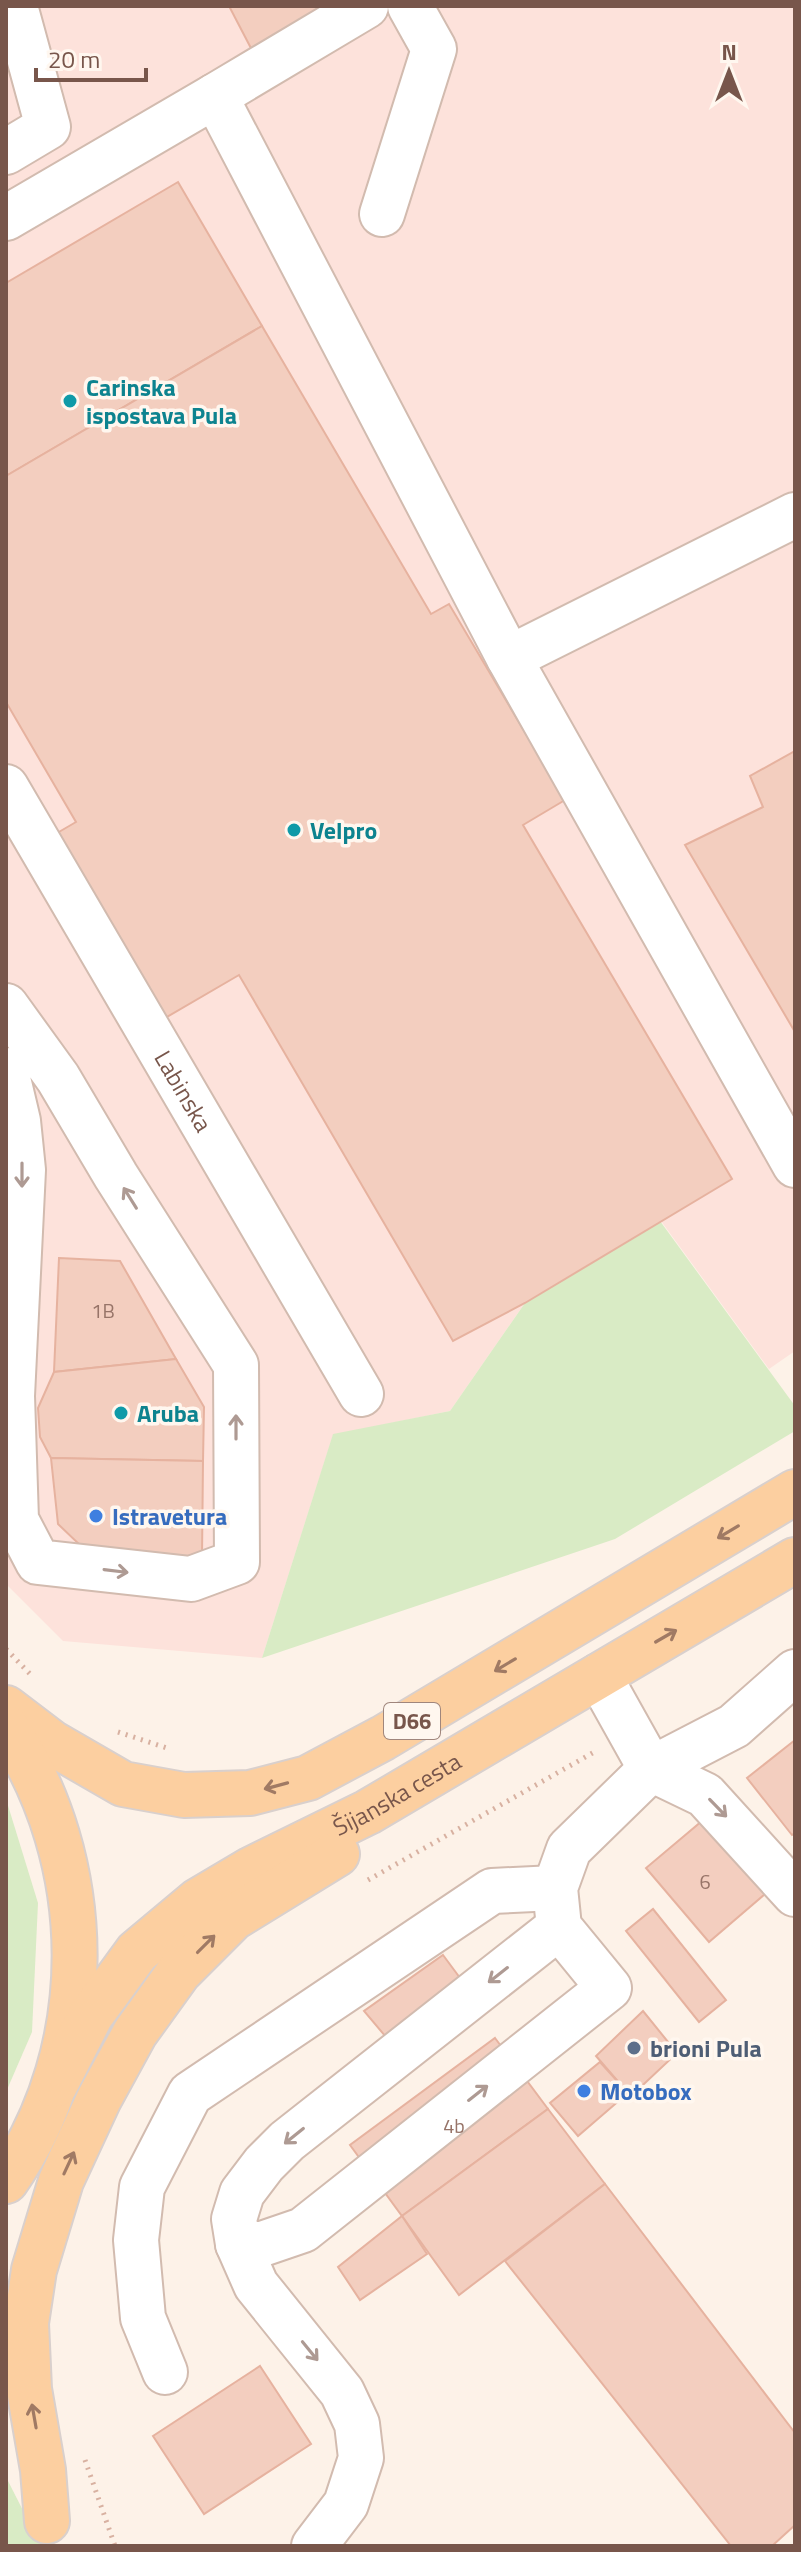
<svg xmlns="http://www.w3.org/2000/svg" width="801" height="2552" viewBox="0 0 801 2552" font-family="'Titillium Web',sans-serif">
<rect width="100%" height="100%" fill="#fdf2e8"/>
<!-- commercial -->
<polygon fill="#fde2db" points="6,6 795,6 795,1351 769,1369 661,1221 525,1303 450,1411 333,1435 262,1658 63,1641 6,1584"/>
<!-- green -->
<g fill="#d9ebc5">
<polygon points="660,1221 795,1406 795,1431 615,1539 262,1658 333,1434 450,1411 525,1303"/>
<polygon points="6,1799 38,1903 32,2032 6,2092"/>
<polygon points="6,2477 41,2546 6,2546"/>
</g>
<!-- building -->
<g fill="#f3cebf" stroke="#e6b29f" stroke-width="2">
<polygon points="229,6 334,6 253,52"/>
<polygon points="178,182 262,326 6,476 6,283"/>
<polygon points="262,326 431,614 449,604 565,800 523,825 732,1179 525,1303 453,1341 239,975 160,1021 52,836 76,822 6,702 6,476"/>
<polygon points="795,751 795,1032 685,845 763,807 750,776"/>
<polygon points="59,1258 120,1261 176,1359 54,1372"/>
<polygon points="176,1359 204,1407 203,1461 51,1458 40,1437 38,1408 54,1372"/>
<polygon points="51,1458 203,1461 202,1557 114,1561 83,1548 58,1524"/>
<polygon points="795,1740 795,1833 792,1835 747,1778"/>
<polygon points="702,1821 765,1894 709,1942 646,1868"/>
<polygon points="653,1909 726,2000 699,2022 626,1931"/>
<polygon points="443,1955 463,1982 386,2037 364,2011"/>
<polygon points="643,2011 677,2053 629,2098 628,2093 596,2056"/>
<polygon points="495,2038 548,2109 402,2216 350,2145"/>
<polygon points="600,2062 628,2093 578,2136 550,2103"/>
<polygon points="548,2109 605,2184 459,2295 402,2216"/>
<polygon points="605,2184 795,2433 795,2525 772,2546 731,2546 505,2261"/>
<polygon points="402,2216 427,2254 360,2300 338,2267"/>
<polygon points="260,2366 311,2444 204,2514 153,2436"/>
</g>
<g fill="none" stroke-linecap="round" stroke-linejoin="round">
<defs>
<g id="minor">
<polyline points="215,96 366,6"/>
<polyline points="6,152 48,127 15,6"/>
<polyline points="382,214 434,49 410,6"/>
<polyline points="6,218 215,96 509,658 795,1165"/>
<polyline points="509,658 795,515"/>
<path id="s1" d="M 6,787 L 361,1394"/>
<polyline points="6,1006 58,1078 116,1176 236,1365 237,1562 191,1579 38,1562 16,1520 12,1396 23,1170 18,1121 6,1070"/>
<polyline points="599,1676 651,1769 705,1795 795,1894"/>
<polyline points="238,2244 262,2244 303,2230 609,1988 559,1927 555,1888 569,1849 651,1769 734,1726 795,1672"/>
<polyline points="165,2372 143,2318 136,2240 142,2187 190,2094 492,1891 555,1888"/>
<polyline points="314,2546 346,2504 361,2458 357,2424 342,2392 256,2285 238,2244 234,2219 242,2193 264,2164 287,2141 559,1927"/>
</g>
<g id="major">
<polyline points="6,1708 52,1743 123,1784 184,1795 250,1793 308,1778 383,1738 795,1492"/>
<path d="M 6,1727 C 96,1860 99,2048 6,2181"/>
<path id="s2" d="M 55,2085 L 91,2015 L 137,1952 L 198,1901 L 252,1869 L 368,1812 L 795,1560"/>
<polyline points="47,2521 43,2470 29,2389 26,2323 34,2270 61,2181 99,2099 135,2033 179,1972 233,1918 337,1854"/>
</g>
</defs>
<!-- minor casing -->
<use href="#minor" stroke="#d2bbaf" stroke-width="48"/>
<!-- major casing -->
<use href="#major" stroke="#d9d0cd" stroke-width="48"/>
<!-- path -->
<g stroke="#d8b1a1" stroke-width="5" stroke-dasharray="2 6" stroke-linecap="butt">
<polyline points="6,1649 30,1674"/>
<polyline points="118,1732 170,1749"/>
<polyline points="368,1880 596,1751"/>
<polyline points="85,2460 115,2546"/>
</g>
<!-- minor -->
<use href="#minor" stroke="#fff" stroke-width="44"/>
<!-- major -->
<use href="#major" stroke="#fccfa0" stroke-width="44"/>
</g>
<!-- one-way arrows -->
<defs><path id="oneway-shaft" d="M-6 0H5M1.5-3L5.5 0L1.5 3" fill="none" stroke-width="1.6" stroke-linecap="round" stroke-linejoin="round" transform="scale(2)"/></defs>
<g stroke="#ae9a93">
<use href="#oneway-shaft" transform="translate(22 1175) rotate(90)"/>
<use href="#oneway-shaft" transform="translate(130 1198) rotate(-122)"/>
<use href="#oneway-shaft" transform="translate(236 1427) rotate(-90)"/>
<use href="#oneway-shaft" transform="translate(116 1571) rotate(7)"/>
<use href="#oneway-shaft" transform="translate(718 1808) rotate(46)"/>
<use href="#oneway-shaft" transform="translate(498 1975) rotate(142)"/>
<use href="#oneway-shaft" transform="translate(478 2093) rotate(-38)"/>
<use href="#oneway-shaft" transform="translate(294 2136) rotate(141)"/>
<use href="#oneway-shaft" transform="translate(310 2351) rotate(51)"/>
</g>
<g stroke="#a07a64">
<use href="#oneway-shaft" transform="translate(728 1532) rotate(149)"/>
<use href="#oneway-shaft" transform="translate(666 1636) rotate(-30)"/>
<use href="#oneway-shaft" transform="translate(505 1665) rotate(149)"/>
<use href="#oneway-shaft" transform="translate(276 1786) rotate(165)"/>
<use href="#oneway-shaft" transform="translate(206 1944) rotate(-45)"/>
<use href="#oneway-shaft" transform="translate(69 2163) rotate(-65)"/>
<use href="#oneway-shaft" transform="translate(34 2416) rotate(-100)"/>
</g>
<!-- markers -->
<g fill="#0f9aa8" stroke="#fff7ef" stroke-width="3">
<circle cx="70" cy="401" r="8"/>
<circle cx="294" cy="830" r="8"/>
<circle cx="121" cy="1413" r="8"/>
</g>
<g fill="#3f7fe0" stroke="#fff7ef" stroke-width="3">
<circle cx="96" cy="1516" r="8"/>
<circle cx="584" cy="2091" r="8"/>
</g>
<circle fill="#5c6f8a" stroke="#fff7ef" stroke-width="3" cx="634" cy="2048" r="8"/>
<g text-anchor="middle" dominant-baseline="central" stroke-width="7" stroke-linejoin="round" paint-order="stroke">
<!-- number labels -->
<g font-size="20" fill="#977468">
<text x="103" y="1310">1B</text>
<text x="705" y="1881">6</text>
<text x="454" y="2125">4b</text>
</g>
<!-- shield labels -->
<rect fill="#fff7ef" stroke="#a0867c" stroke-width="2" x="384" y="1703" width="56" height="36" rx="6"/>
<g font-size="22" font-weight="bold" fill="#78564b">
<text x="412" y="1721">D66</text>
</g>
<!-- culture labels -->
<g font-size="24" font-weight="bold" fill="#0d838f" stroke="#fff7ef" text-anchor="start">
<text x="86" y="387">Carinska<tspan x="86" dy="28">ispostava Pula</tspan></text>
<text x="310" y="830">Velpro</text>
<text x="137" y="1413">Aruba</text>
</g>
<!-- street labels -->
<g font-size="24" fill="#78564b" stroke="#fff7ef">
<text stroke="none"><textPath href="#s1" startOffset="352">Labinska</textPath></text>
<text stroke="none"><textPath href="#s2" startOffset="462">Šijanska cesta</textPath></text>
</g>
<!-- shop labels -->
<g font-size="24" font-weight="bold" fill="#366cbe" stroke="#fff7ef" text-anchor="start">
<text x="112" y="1516">Istravetura</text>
<text x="600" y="2091">Motobox</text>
</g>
<!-- service labels -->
<g font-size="24" font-weight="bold" fill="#4e5e75" stroke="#fff7ef" text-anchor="start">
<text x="650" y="2048">brioni Pula</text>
</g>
</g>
<!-- border -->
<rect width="801" height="2552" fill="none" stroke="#78564b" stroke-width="16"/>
<!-- north arrow -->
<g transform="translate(729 72)" stroke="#fff7ef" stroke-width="6" paint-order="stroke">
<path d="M0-6L14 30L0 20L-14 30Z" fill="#78564b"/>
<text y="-12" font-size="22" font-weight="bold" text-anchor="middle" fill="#78564b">N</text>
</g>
<!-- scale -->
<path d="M36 68v12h110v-12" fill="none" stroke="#78564b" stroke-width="4"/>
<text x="48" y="68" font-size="24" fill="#78564b" stroke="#fff7ef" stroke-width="6" paint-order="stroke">20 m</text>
</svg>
